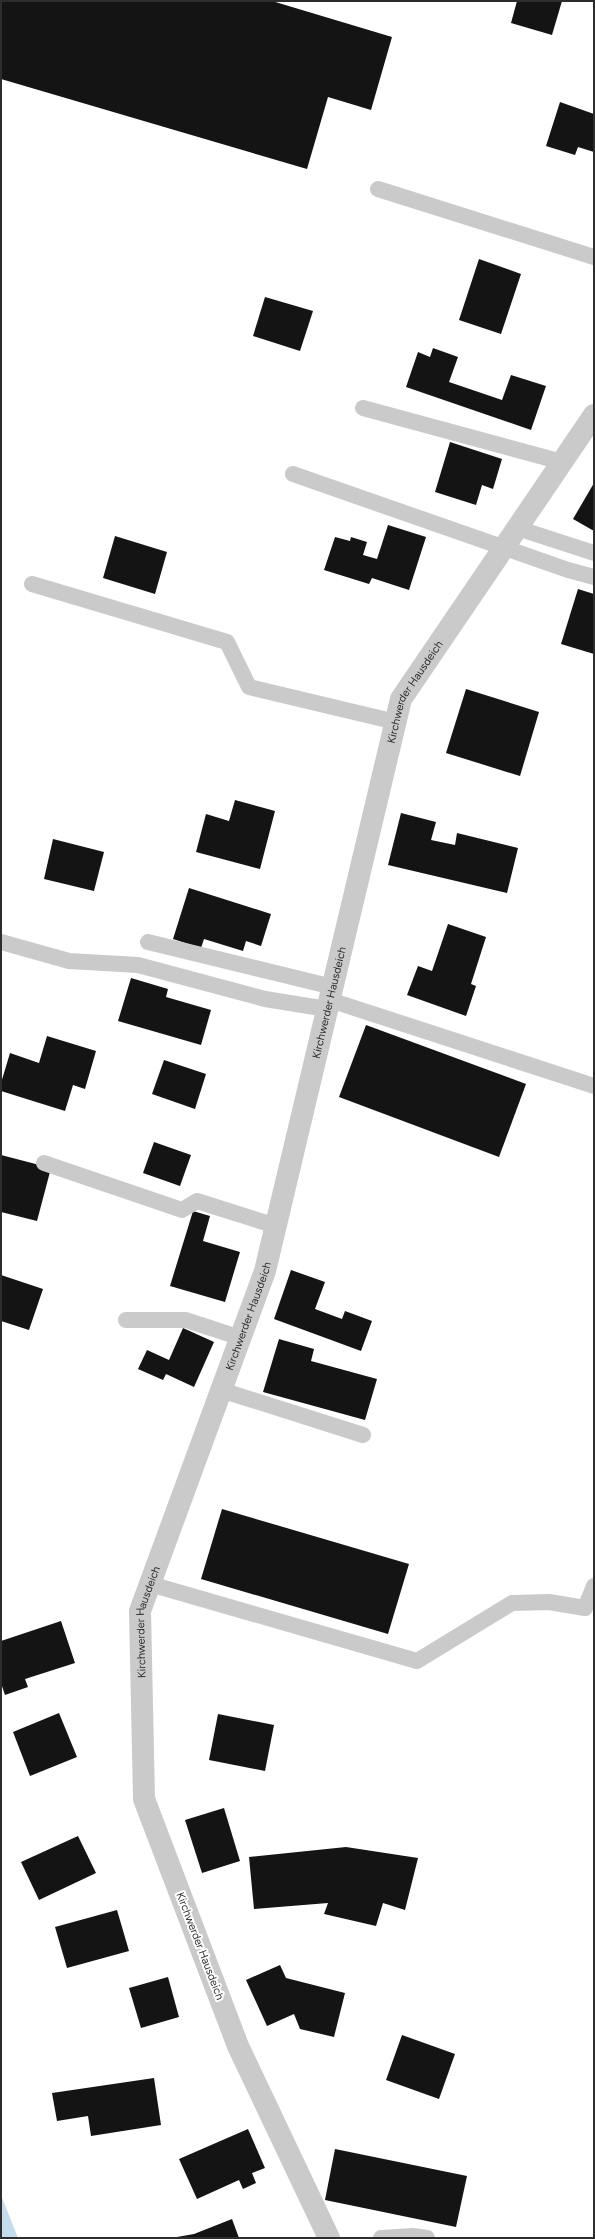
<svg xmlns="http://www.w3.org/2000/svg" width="595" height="2239" viewBox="0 0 595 2239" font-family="Figtree,sans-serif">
<rect width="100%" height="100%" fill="#fff"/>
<!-- water -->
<polygon fill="#c4dcec" points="1,2195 18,2238 1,2238"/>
<!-- building -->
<g fill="#141414">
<polygon points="1,1 272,1 392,37 371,110 328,97 307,169 1,79"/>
<polygon points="517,1 562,1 552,35 511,23"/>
<polygon points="560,102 594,114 594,152 578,147 575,155 546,146"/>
<polygon points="479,259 521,274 501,334 459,320"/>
<polygon points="265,297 313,311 300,351 253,336"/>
<polygon points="433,348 458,357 449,382 502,400 511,375 546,386 531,430 406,387 418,352 430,357"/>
<polygon points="450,442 502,459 493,489 482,485 476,505 435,492"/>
<polygon points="594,483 594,531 573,519"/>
<polygon points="388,525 426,537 409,590 372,578 369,584 324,570 335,537 350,541 351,537 367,542 363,555 377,559"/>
<polygon points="115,536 167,552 155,594 103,578"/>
<polygon points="578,589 594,594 594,654 561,644"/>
<polygon points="466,689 539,712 520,776 446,753"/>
<polygon points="235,800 275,811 260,869 196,852 206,814 229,821"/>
<polygon points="401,813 436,822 431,840 455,845 457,833 518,848 507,893 388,865"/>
<polygon points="53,839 104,852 94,891 44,879"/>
<polygon points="189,888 271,914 261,946 246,941 243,951 204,939 201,948 173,939"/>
<polygon points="448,924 486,937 471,984 476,986 466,1016 407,995 418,966 432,971"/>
<polygon points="131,978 168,989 166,997 211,1010 201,1045 118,1021"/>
<polygon points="366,1025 526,1084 499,1157 339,1097"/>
<polygon points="47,1036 96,1051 85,1089 73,1085 65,1111 1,1091 1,1083 10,1053 39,1063"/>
<polygon points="164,1060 206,1074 195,1109 152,1094"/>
<polygon points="154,1142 191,1155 180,1186 143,1173"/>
<polygon points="1,1155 51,1168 37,1221 1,1212"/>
<polygon points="193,1211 210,1216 203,1241 240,1252 225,1302 170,1286"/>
<polygon points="291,1270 325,1282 315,1309 342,1319 345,1311 372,1321 361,1351 274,1319"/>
<polygon points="1,1275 43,1289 29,1330 1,1321"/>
<polygon points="183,1328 214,1342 194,1387 166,1374 163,1380 138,1369 147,1350 169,1360"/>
<polygon points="279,1339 314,1349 311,1361 377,1379 365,1420 263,1392"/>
<polygon points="222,1509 409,1564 388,1634 201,1579"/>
<polygon points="61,1621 75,1663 25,1679 28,1687 5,1695 1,1683 1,1641"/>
<polygon points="59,1713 77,1757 30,1776 13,1732"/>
<polygon points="218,1714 274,1725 265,1771 209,1760"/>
<polygon points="224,1808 240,1861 202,1873 185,1820"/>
<polygon points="78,1836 96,1873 39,1900 21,1862"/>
<polygon points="346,1847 418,1858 405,1910 383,1903 376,1926 324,1914 328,1903 254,1909 249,1857"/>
<polygon points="117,1910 129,1951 67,1968 55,1927"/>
<polygon points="280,1965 286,1978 345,1993 334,2037 300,2029 294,2014 267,2026 246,1980"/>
<polygon points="168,1977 179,2017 141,2028 129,1988"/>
<polygon points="402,2035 455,2054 439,2099 386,2080"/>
<polygon points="154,2078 161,2125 91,2136 88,2116 57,2121 52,2093"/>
<polygon points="248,2129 265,2168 252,2173 256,2183 243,2189 239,2180 197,2199 179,2159"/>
<polygon points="335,2149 467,2176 456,2227 325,2200"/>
<polygon points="232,2219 239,2238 171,2238 194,2234"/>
</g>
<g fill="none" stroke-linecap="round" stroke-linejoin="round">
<!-- service -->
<g stroke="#cacaca" stroke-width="16">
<polyline points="378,189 594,257"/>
<polyline points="363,408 562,462"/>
<polyline points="293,474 568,570 594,577"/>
<polyline points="517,528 594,553"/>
<polyline points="32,584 227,642 249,687 396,722"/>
<polyline points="1,942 69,961 138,965 265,999 327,1009"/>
<polyline points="148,942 333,987"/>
<polyline points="330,1000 594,1086"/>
<polyline points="44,1163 182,1210 197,1201 276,1226"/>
<polyline points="126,1320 186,1320 241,1338"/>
<polyline points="221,1390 363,1435"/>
<polyline points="150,1584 417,1661 512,1603 549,1602 585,1608 594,1586"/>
<polyline points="381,2238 413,2236 427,2238"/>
</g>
<!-- tertiary -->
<path stroke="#cacaca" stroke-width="22" id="s1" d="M 329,2238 L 238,2046 L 144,1799 L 140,1611 L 265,1271 L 401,699 L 594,415"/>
</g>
<g text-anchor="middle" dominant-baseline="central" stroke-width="4" stroke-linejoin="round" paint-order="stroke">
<!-- street labels -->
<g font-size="11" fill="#2d2d2d" stroke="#fff">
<text stroke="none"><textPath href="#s1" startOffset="1627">Kirchwerder Hausdeich</textPath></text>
<text stroke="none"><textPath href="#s1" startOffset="1303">Kirchwerder Hausdeich</textPath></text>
<text stroke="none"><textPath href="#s1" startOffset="979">Kirchwerder Hausdeich</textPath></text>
<text stroke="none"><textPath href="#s1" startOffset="655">Kirchwerder Hausdeich</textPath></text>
<text transform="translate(200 1946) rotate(69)">Kirchwerder Hausdeich</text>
</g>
</g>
<!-- border -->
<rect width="595" height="2239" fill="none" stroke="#2d2d2d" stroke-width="4"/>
</svg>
